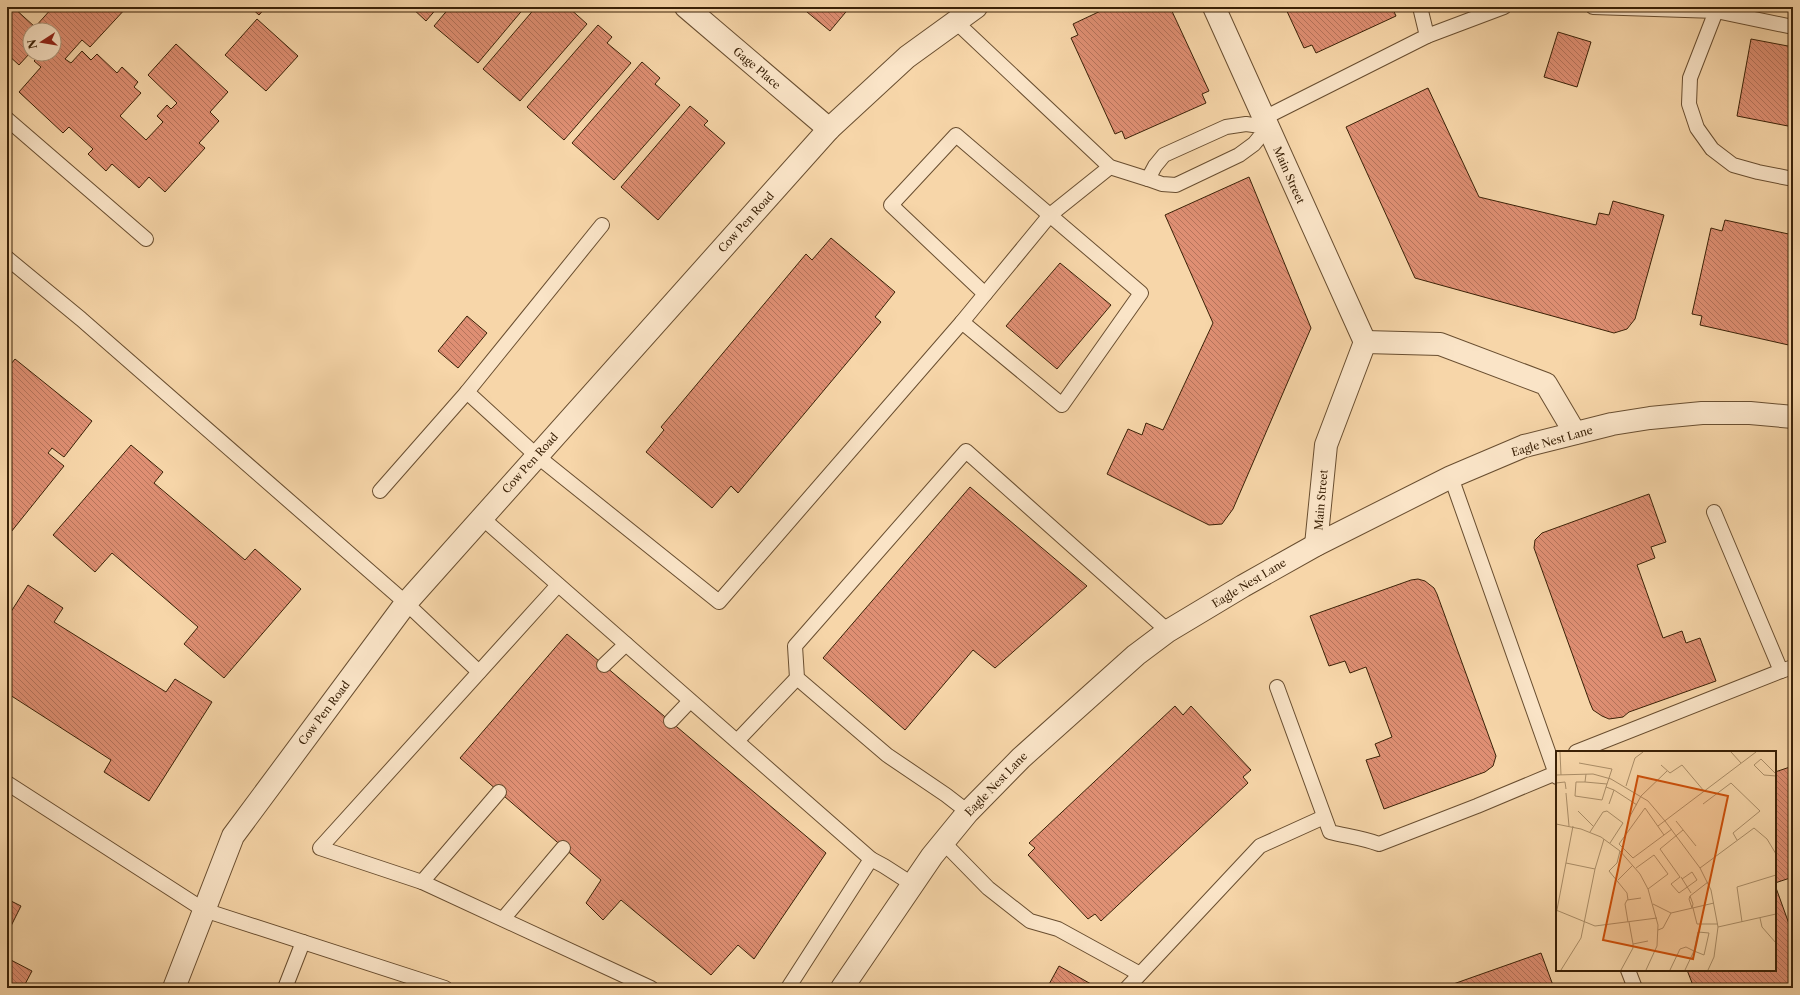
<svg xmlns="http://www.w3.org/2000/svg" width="1800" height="995" viewBox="0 0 1800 995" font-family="'Libre Caslon Text',serif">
<defs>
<pattern id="building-back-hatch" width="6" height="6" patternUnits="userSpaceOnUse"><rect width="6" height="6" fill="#df8f73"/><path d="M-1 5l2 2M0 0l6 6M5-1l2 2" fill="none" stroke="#b6745c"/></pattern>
</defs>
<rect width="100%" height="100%" fill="#f7d6a9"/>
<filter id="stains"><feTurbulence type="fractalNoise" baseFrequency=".005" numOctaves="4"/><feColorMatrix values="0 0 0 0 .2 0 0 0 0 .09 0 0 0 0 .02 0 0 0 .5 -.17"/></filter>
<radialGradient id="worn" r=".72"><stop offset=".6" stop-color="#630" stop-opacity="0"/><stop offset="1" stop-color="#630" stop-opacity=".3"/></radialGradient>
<!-- building -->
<g fill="url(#building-back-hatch)" stroke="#3a2107">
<polygon points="7,7 13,7 35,27 53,7 127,7 90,47 82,40 65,59 71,63 82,51 91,60 97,54 117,73 122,67 138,82 134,87 141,93 120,116 146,140 163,122 157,116 167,105 171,109 177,103 148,75 176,44 228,92 210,112 219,121 199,143 205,148 165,192 149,177 139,188 112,164 106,171 88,154 93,149 69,127 63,133 19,92 41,67 34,61 41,54 54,54 54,30 30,30 30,53 19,65 7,54"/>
<polygon points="250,7 266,7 259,15"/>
<polygon points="411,7 438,7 426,21"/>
<polygon points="450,7 525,7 478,63 434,26"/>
<polygon points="536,7 568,7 587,24 520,101 483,69"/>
<polygon points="801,7 850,7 830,31"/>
<polygon points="1109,7 1170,7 1209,91 1202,94 1206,103 1125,139 1122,131 1115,134 1071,38 1078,35 1073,24"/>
<polygon points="1285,7 1392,7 1396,16 1316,53 1312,45 1304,48"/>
<polygon points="257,19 298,56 266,91 225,55"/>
<polygon points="598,25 612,37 607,43 631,63 564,140 527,107"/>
<polygon points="1558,32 1591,42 1577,87 1544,77"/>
<polygon points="1751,39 1793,47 1793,127 1737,116"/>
<polygon points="642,62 660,78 655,84 680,105 614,180 572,143"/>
<polygon points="1428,88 1479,197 1596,225 1599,213 1609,215 1613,201 1664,215 1635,319 1627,329 1614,333 1415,278 1346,127"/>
<polygon points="690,106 708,121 704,125 725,143 658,220 621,187"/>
<polygon points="1249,177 1311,328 1233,509 1222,524 1209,525 1107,474 1128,429 1142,435 1146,423 1163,430 1213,323 1165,215"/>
<polygon points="1725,220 1793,235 1793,346 1700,325 1702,316 1692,314 1711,228 1722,231"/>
<polygon points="831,238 895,292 875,317 881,322 738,493 731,486 712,508 646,452 664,430 661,427 806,254 812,260"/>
<polygon points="1060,263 1111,305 1057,369 1006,326"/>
<polygon points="467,316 487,333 458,368 438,351"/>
<polygon points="15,359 92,421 64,457 52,448 48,453 64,466 7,537 7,369"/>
<polygon points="131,445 163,472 154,483 245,560 255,549 301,589 224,678 184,644 198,627 112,553 95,572 53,535"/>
<polygon points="970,487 1087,586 995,668 973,650 905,730 823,658"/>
<polygon points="1649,494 1666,542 1651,547 1655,558 1637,565 1663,638 1682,631 1686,643 1700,638 1716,681 1629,712 1623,717 1609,719 1602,716 1593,710 1590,703 1534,548 1535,540 1542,533"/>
<polygon points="1418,579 1425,581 1434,588 1437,594 1496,756 1493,766 1485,772 1384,809 1366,760 1380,756 1375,744 1392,737 1366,667 1350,673 1345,661 1329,666 1310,616 1411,580"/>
<polygon points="28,585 63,608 54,622 166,692 175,679 212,702 149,801 104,772 111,760 10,695 7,700 7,618"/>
<polygon points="567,634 826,853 754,959 738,945 711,975 621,900 603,920 586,903 601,880 460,758"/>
<polygon points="1175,706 1183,715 1191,706 1251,770 1243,777 1248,783 1101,921 1095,914 1088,919 1028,855 1035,848 1029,843"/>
<polygon points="1793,766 1793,877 1775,883 1775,772"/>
<polygon points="1775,885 1793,935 1793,988 1694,988 1687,970 1775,970"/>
<polygon points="7,899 21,906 7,934"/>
<polygon points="1541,953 1554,988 1442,988"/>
<polygon points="7,958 32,971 23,988 7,988"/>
<polygon points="1059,966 1091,984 1089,988 1047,988"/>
</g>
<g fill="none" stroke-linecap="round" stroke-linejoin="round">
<defs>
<g id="lane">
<polyline points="1593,7 1716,11 1690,78 1689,104 1697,128 1712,149 1733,165 1758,172 1793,179"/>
<polyline points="1717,7 1716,11 1793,27"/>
<polyline points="956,22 1110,167 1148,179"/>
<polyline points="1427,36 1504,7"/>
<polyline points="1264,118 1427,36 1420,7"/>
<polyline points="7,119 146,239"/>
<polygon points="1246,124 1268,127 1254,144 1239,155 1176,185 1162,184 1148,179 1155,166 1164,155 1226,127"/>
<polyline points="7,258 81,319 406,603 479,672"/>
<polyline points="962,322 1050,215 1110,167"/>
<polyline points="467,392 537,456 719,602 962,322 1062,405 1141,293 956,135 891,205 985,294"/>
<polyline points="1451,477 1557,777"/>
<polyline points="380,491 467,392 602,225"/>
<polyline points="1714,512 1781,671 1793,667"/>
<polyline points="481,517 871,859 788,988"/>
<polyline points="558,585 320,848 422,882 651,988"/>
<polyline points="604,665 626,644"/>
<path d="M 1277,687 L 1330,832 C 1346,836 1363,838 1379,844 L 1477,806 L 1556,773"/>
<polyline points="671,721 690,701"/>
<polyline points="737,741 797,678"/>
<polyline points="1576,752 1781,671"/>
<polyline points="7,783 204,910 445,988"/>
<polyline points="968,812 946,795 887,755 797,678 795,646 966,451 1168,631"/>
<polyline points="943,842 988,888 1030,921 1058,929 1140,974"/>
<polyline points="871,859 884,866 912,884"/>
<polyline points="422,882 499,792"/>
<polyline points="503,919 563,848"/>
<polyline points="1628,970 1635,988"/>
<polyline points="285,988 303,942"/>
<polyline points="1127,988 1260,846 1324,817"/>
</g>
<g id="street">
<polyline points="686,7 829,129"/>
<polyline points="1214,7 1365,342 1326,445 1316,545"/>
<polyline points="1365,342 1440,344 1546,384 1575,433"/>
<polyline points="174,988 233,836 406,603 829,129 907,57 976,7"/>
<polyline points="842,988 932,856 968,812 1021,758 1136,655 1168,631 1243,586 1316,545 1451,477 1524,446 1612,424 1650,418 1702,413 1750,413 1793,417"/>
</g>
</defs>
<!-- lane casing -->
<use href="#lane" stroke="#694e30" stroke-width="16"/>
<!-- street casing -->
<use href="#street" stroke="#694e30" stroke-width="24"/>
<!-- lane -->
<use href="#lane" stroke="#fae4c7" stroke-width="14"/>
<!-- street -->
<use href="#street" stroke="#fae4c7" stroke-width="22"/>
</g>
<g text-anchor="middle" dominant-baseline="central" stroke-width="3" stroke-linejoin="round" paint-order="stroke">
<!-- street labels -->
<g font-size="11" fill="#3a2107" stroke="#fae4c7">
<text transform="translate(757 68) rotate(40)">Gage Place</text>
<text transform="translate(1289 175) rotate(66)">Main Street</text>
<text transform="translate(746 222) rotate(-48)">Cow Pen Road</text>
<text transform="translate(1552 441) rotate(-16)">Eagle Nest Lane</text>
<text transform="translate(530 463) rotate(-48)">Cow Pen Road</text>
<text transform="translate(1321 500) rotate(-85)">Main Street</text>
<text transform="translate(1249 583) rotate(-31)">Eagle Nest Lane</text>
<text transform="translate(324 713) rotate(-53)">Cow Pen Road</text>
<text transform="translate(996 784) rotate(-46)">Eagle Nest Lane</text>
</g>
</g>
<!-- overview -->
<g transform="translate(1556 751)">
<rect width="220" height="220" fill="#f7d6a9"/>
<path fill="none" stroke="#ab8e68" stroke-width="1" d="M 4,1 L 5,24M 175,1 L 185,12M 23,12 L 56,18 L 50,36 L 58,39M 105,14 L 114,22 L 126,14 L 148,40M 30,23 L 29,31 L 51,33M 220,23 L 205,8 L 198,14 L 208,24 L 220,25M 0,24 L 37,23 L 55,28 L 92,50 L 109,70 L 144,117 L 155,139 L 162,176 L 158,206 L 152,219M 29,31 L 20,31 L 19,45 L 46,49 L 50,36M 0,32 L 9,31 L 10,38M 70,35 L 79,7 L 87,1M 10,42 L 13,75M 53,53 L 58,39 L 81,54M 147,53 L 175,32 L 204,60 L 177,82 L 181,89M 22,60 L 37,75M 73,67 L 85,45 L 111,20M 120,70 L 140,95M 0,73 L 25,78 L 45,86 L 64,100 L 84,123 L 92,138 L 102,174 L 101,195 L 90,219M 102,75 L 200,1M 34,81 L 47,61 L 51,60 L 67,72 L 54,92M 108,84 L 89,57 L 63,93 L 77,107 L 108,84 L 116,78M 64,100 L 61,112 L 53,120 L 71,142 L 72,149M 80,117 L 98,104 L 112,123 L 92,138M 144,117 L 198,77 L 211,88 L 220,103M 39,118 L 48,88M 125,126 L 135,142M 126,128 L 136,121 L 141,129 L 123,142 L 115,133 L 124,126 L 104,98 L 127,79M 62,129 L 77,114M 134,145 L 137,153 L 136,157 L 133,148 ZM 134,145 L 152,131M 97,153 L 115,162 L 158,152M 137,157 L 141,173 L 162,173M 0,159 L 39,175 L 101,167M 0,164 L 17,75M 204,167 L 206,176 L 220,192M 72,171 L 69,153 L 71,149 L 85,147M 73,171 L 77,193M 186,171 L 181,136 L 220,124M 162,176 L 220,163M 102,179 L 107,177 L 115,162M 5,219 L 25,187 L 39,118 L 10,112M 65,219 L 77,197 L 77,193 L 92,190M 114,219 L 124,198 L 130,196 L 138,200 L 142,181 L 153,182 L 148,204 L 138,200 L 129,219"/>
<path fill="#ce510b" fill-opacity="0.15" stroke="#ce510b" stroke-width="2" d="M 82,25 L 172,45 L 137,208 L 47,189 Z"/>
<rect width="220" height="220" fill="none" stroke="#3a2107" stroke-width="2"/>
</g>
<!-- margin -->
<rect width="1800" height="995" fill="none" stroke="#f7d6a9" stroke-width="24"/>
<rect x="8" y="8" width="1784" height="979" fill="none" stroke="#3a2107" stroke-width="2"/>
<rect x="12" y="12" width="1776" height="971" fill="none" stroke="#3a2107"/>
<!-- north arrow -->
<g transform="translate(42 42) rotate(258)"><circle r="19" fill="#fae4c7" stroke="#ad967a"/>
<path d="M0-3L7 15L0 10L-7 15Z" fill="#8f2418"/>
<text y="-6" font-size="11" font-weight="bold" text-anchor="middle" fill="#3a2107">N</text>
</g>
<rect width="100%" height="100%" filter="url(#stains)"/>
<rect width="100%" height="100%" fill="url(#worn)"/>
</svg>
